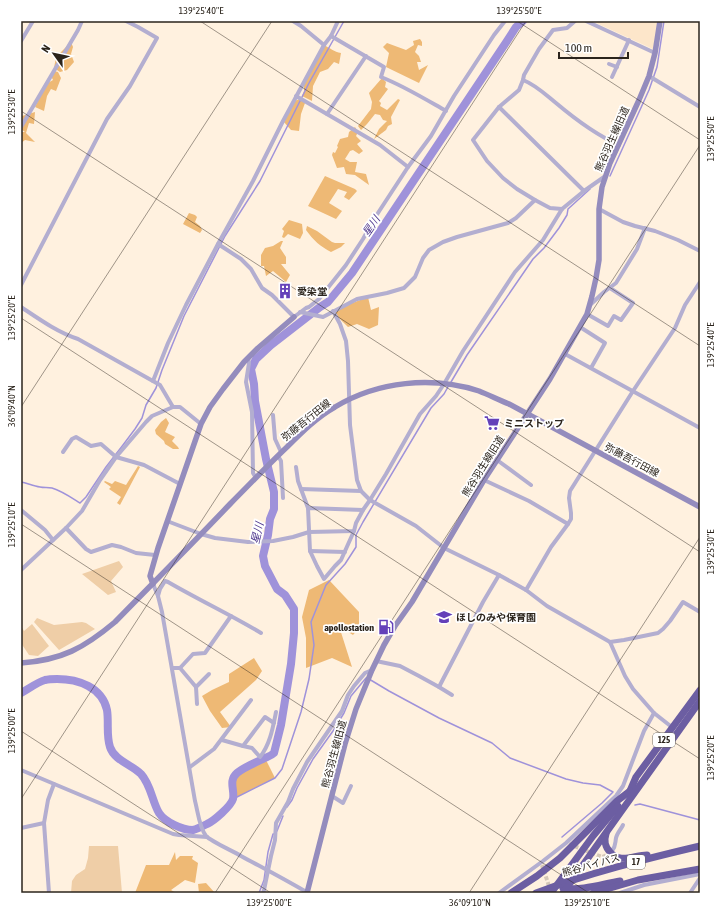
<svg xmlns="http://www.w3.org/2000/svg" width="721" height="914" viewBox="0 0 721 914" font-family="'Asap Condensed','Noto Sans JP',sans-serif">
<rect width="100%" height="100%" fill="#fff1df"/>
<!-- built -->
<polygon fill="#fde6ca" points="592,21 658,21 653,49"/>
<!-- green -->
<g fill="#efcea7">
<polygon points="119,561 123,567 111,581 116,592 108,595 82,574"/>
<polygon points="37,618 54,625 82,622 86,623 95,629 59,650 34,622"/>
<polygon points="32,624 49,646 38,656 29,655 21,643 21,626 24,631"/>
<polygon points="89,846 118,846 122,893 71,893 72,881 76,875 85,869 88,858"/>
</g>
<!-- forest -->
<g fill="#eeb975">
<polygon points="420,39 422,42 422,46 418,45 415,52 419,56 421,62 417,62 419,70 428,65 419,83 386,67 389,53 383,47 387,43 406,50 414,45 413,41"/>
<polygon points="71,42 73,47 71,54 74,62 67,70 60,72 54,68 56,57"/>
<path d="M 324,45 C 330,48 334,52 341,53 L 339,64 L 334,62 L 328,69 L 320,72 L 313,86 L 312,101 L 302,96 L 304,91 L 304,85 Z"/>
<polygon points="54,71 58,72 61,78 56,91 51,89 47,96 44,111 35,107 46,84 53,80 51,76"/>
<polygon points="382,78 386,82 385,87 388,89 379,101 381,103 380,106 387,110 398,99 400,100 391,117 392,124 388,126 386,130 374,139 379,129 387,121 383,120 380,115 375,114 367,124 361,130 358,126 371,109 372,102 369,93"/>
<polygon points="300,99 305,103 301,114 299,131 291,130 283,121 294,101"/>
<polygon points="35,112 34,124 29,123 26,133 35,142 25,140 21,143 21,132 25,132 21,129 21,118 22,116"/>
<polygon points="355,127 358,132 356,136 361,141 357,144 363,151 359,154 353,150 350,151 345,159 350,162 357,162 355,172 366,174 369,185 355,175 346,174 344,167 337,168 332,155 333,152 335,153 338,147 337,146 340,139 348,137 349,132"/>
<polygon points="325,176 355,189 357,191 349,200 344,197 347,192 338,189 329,203 342,211 336,219 308,206"/>
<polygon points="189,213 195,215 197,217 195,222 200,226 202,230 200,233 183,224"/>
<polygon points="289,220 302,224 303,233 300,239 288,234 284,238 282,237 284,231 282,229"/>
<path d="M 307,226 L 317,231 L 332,242 L 335,243 L 345,243 L 341,247 L 331,252 C 321,247 313,240 306,230 Z"/>
<polygon points="281,241 283,241 280,248 286,257 286,264 281,264 290,275 286,282 273,271 266,276 264,266 261,266 261,255 265,248 273,246"/>
<polygon points="368,297 371,310 379,307 378,325 369,329 357,324 348,327 334,313 342,307"/>
<polygon points="166,418 169,423 165,432 175,437 172,441 178,447 179,449 173,449 165,444 164,441 156,434 155,430 161,422"/>
<polygon points="138,466 140,467 120,505 117,503 121,497 109,489 111,487 104,482 105,481 112,484 115,481 126,485"/>
<polygon points="329,580 359,612 359,628 353,635 339,626 352,667 332,658 306,668 306,638 302,617 309,590"/>
<polygon points="254,658 262,671 256,680 220,712 231,727 222,728 210,711 202,696 212,690 229,682 229,674"/>
<polygon points="265,758 275,778 233,799 232,780 236,774"/>
<polygon points="175,852 176,860 180,856 193,856 192,859 198,863 195,883 185,880 171,890 176,893 135,893 146,865 169,865"/>
<polygon points="206,883 215,893 199,893 198,884"/>
</g>
<g fill="none" stroke-linecap="round" stroke-linejoin="round">
<!-- stream -->
<g stroke="#9f92da" stroke-width="1.5">
<polyline points="610,176 649,90 657,67 664,21"/>
<polyline points="451,382 467,355 533,259 544,248 559,228 567,215 568,209 590,189"/>
<path d="M 21,482 C 27,483 33,486 40,487 C 44,488 48,487 52,488 C 62,491 72,498 80,503 L 86,497 L 106,467 L 123,445 L 135,429 L 142,418 L 146,405 L 156,388 L 162,370 L 184,316 L 225,236 L 260,181 L 309,83 L 344,21"/>
<polyline points="369,679 389,691 439,718 492,743 510,758 566,779 583,783 600,785 613,792 602,803 562,837"/>
<polyline points="233,799 275,778 282,769 301,712 309,679 314,645 311,622 326,585 345,564 356,547 356,535 363,522 431,408 444,394 449,385"/>
<polyline points="635,805 640,804 700,820"/>
<polyline points="287,807 292,800 297,788 313,759 333,731 344,713 351,696 366,678"/>
<polyline points="277,831 283,816"/>
<polyline points="259,893 264,880 268,852 273,834 274,834"/>
</g>
<!-- river -->
<path stroke="#9f92da" stroke-width="8" d="M 21,693 C 28,689 38,682 45,680 C 49,679 53,679 57,679 C 78,679 102,687 107,710 C 109,722 106,735 110,747 C 114,760 132,765 141,774 C 151,785 152,801 159,813 C 165,822 182,830 193,830 C 197,829 203,826 207,824 C 214,821 231,806 233,799 C 235,790 228,781 237,773 C 244,767 255,763 263,759 C 267,757 271,756 274,753 L 281,725 L 291,664 L 294,633 L 294,609 L 285,595 L 277,589 L 265,566 L 263,556 L 268,535 L 270,519 L 274,509 L 274,492 L 266,459 L 255,401 L 254,384 L 251,369 L 256,359 L 271,345 L 320,307 L 328,302 L 352,273 L 507,41 L 516,27 L 523,21"/>
<!-- street-tunnel -->
<g stroke="#d5c8b8" stroke-width="4" stroke-dasharray="4 2" stroke-linecap="butt">
<polyline points="569,844 602,857 605,856 611,852"/>
<polyline points="542,865 550,889"/>
</g>
<!-- street -->
<g stroke="#b3aed0" stroke-width="4">
<polyline points="293,21 301,26 324,45"/>
<polyline points="586,21 655,53"/>
<path d="M 331,36 L 384,67 L 381,77 C 404,86 425,99 446,111"/>
<polyline points="21,41 33,21"/>
<polyline points="609,64 617,67"/>
<polyline points="649,76 700,107"/>
<polyline points="612,77 629,40"/>
<path d="M 523,80 C 536,85 546,95 556,103 C 575,119 596,135 619,145"/>
<polyline points="296,96 380,145 408,167"/>
<polyline points="499,107 584,191"/>
<polyline points="327,114 366,56"/>
<polyline points="21,127 78,30 82,21"/>
<polyline points="562,209 550,208 535,200 517,189 503,178 487,161 473,140 499,107 519,90 523,80 524,75 539,49 553,30 567,28 575,21"/>
<polyline points="599,209 623,222 635,226 655,231 678,240 700,251"/>
<polyline points="218,244 241,259 251,269 262,288 272,295 294,317 306,308 309,307 319,299 346,265 363,239 376,216 408,167 431,136 454,96 494,35 505,21"/>
<polyline points="21,285 107,119 130,86 157,38 138,27 126,21"/>
<polyline points="590,305 604,292 616,283 637,249 645,228"/>
<path d="M 21,307 C 39,319 57,332 78,339 L 160,385 L 173,407"/>
<polyline points="333,311 340,324 346,341 348,361 350,425 357,480 361,491 370,500 416,526 444,548 499,575 526,590 547,606 610,642 625,676 633,689 654,713 673,728"/>
<polyline points="300,312 323,317 357,299 387,293 404,288 415,277 423,258 429,250 443,242 457,237 508,223 516,218 535,200"/>
<polyline points="587,314 608,326 614,316 621,320 633,303 610,288"/>
<polyline points="580,327 605,343 591,368"/>
<polyline points="565,354 700,428"/>
<polyline points="248,358 249,363 246,382 252,412 253,473 256,478"/>
<polyline points="153,381 168,343 186,305 218,244 253,181 283,121 324,45 331,36 338,21"/>
<polyline points="273,415 275,439 281,452"/>
<polyline points="63,452 72,439 76,437 91,446 101,444 116,457 144,465 180,484"/>
<polyline points="278,456 281,461 283,498"/>
<polyline points="497,460 531,485"/>
<polyline points="296,467 298,481 308,508"/>
<polyline points="484,480 529,501 568,524"/>
<polyline points="301,489 361,491"/>
<polyline points="21,510 45,530 53,540"/>
<polyline points="167,521 201,534 215,538 248,542 273,541 293,537 309,532 354,531 356,523 363,510 370,500 386,474 420,414 436,396 444,384 463,351 515,272 543,240 562,209 584,191 604,177"/>
<polyline points="66,528 86,549 91,552 112,545 121,547 136,553 155,555"/>
<polyline points="354,531 341,560 335,566 324,579 317,566 310,551 308,508 363,510"/>
<polyline points="310,551 345,552"/>
<polyline points="21,570 66,528 82,511 100,480 116,457 146,422 152,416 173,407 180,407 201,424"/>
<path d="M 153,584 L 158,596 L 162,612 L 195,801 C 198,812 199,827 206,836 C 212,842 233,851 241,856 C 263,868 286,880 308,893"/>
<polyline points="526,590 551,547 568,524 571,519 571,513 569,498 570,491 633,391 675,328 685,305 700,282"/>
<path d="M 158,596 L 160,589 L 165,581 L 168,582 C 199,600 231,615 261,633"/>
<polyline points="610,642 624,640 658,633 663,629 670,621 683,602 700,612"/>
<polyline points="376,661 400,666 419,676 439,687 483,602 499,575"/>
<polyline points="172,668 180,668 193,654 205,653 231,616"/>
<polyline points="180,668 196,687 197,704"/>
<polyline points="196,687 209,674"/>
<polyline points="439,687 452,695"/>
<polyline points="222,740 243,746 265,717 274,723"/>
<path d="M 243,746 L 252,748 L 260,757 C 270,745 273,727 276,712"/>
<polyline points="190,767 214,749 251,700"/>
<polyline points="21,770 173,834 179,835 207,837"/>
<polyline points="332,796 343,803 351,786"/>
<polyline points="21,828 44,823"/>
<path d="M 612,851 C 616,846 615,843 616,838 C 617,833 621,829 623,825"/>
<polyline points="49,893 44,823 48,800 54,784"/>
<polyline points="263,893 264,890 271,856 275,840 276,823 288,802 293,789 307,762 342,711 348,695 354,686 365,673 372,670"/>
<polyline points="499,893 543,861 566,843 616,796 623,786 644,731 654,713"/>
<polyline points="620,893 644,885 700,874"/>
<polyline points="690,893 700,878"/>
</g>
<!-- secondary -->
<g stroke="#948cbd" stroke-width="5.5">
<polyline points="153,584 150,576 158,548 201,424 210,407 223,389 244,362 258,348 294,317"/>
<path d="M 21,663 C 62,660 84,648 115,622 C 154,582 193,543 231,503 C 250,484 268,465 287,447 C 302,432 317,417 335,407 C 378,381 432,376 479,391 C 489,395 499,400 509,404 L 700,507"/>
<polyline points="307,893 345,744 356,709 372,670 384,645 395,626 412,602 484,480 550,379 587,314 592,296 596,278 599,260 599,209 602,187 610,163 639,100 649,76 655,53 660,21"/>
</g>
<!-- highway -->
<g stroke="#6c5ea2" stroke-width="7">
<polyline points="630,791 636,777 700,690"/>
<path d="M 606,834 C 604,840 605,847 610,852 C 620,864 634,855 647,855"/>
<path d="M 563,888 C 582,891 602,884 620,881"/>
<polyline points="511,893 537,876 560,858 617,801 630,791"/>
<path d="M 536,893 C 589,873 645,859 700,846"/>
<polyline points="551,893 593,836 618,806"/>
<polyline points="563,893 700,701"/>
<polyline points="593,893 638,880 700,869"/>
</g>
</g>
<!-- ticks -->
<path fill="none" stroke="#2b241c" stroke-width="1" stroke-opacity="0.45" d="M 200,21 L 700,346M 517,21 L 700,140M 21,111 L 700,552M 21,318 L 700,759M 21,407 L 272,21M 21,524 L 589,893M 21,731 L 271,893M 21,799 L 526,21M 215,893 L 700,145M 469,893 L 700,537"/>
<!-- icons -->
<defs>
<symbol id="building-bare" viewBox="-9 -9 18 18"><path d="M-4-6H4V6H1V3H-1V6H-4ZM-2.5-4.3h1.7v1.8h-1.7ZM.8-4.3h1.7v1.8H.8ZM-2.5-1h1.7V.8h-1.7ZM.8-1h1.7V.8H.8Z" fill="#6441b9" stroke="#fff" stroke-width="2.5" paint-order="stroke"/></symbol>
<symbol id="supermarket-bare" viewBox="-9 -9 18 18"><path d="M-6-5.5h2.5l.6 2H6L4.5 2H-2.5L-4.4-4H-6ZM-1.5 3.2a1.3 1.3 0 1 0 .1 0ZM3 3.2a1.3 1.3 0 1 0 .1 0Z" fill="#6441b9" stroke="#fff" stroke-width="2.5" paint-order="stroke"/></symbol>
<symbol id="school-bare" viewBox="-9 -9 18 18"><path d="M0-5L7-2L0 1L-7-2ZM-4 1L0 2.5L4 1V4Q0 6-4 4Z" fill="#6441b9" stroke="#fff" stroke-width="2.5" paint-order="stroke"/></symbol>
<symbol id="fuel-bare" viewBox="-9 -9 18 18"><path d="M-5.5-6h7V0h2V4h1.3V-2.5L3-4.5l.8-.8L6-3V5H2.5V1h-1V6h-7ZM-4.2-4.7v3.2H.2V-4.7Z" fill="#6441b9" stroke="#fff" stroke-width="2.5" paint-order="stroke"/></symbol>
</defs>
<g fill-rule="evenodd">
<use href="#building-bare" x="274" y="280" width="22" height="22"/>
<use href="#supermarket-bare" x="481" y="412" width="22" height="22"/>
<use href="#school-bare" x="433" y="606" width="22" height="22"/>
<use href="#fuel-bare" x="375" y="616" width="22" height="22"/>
</g>
<g text-anchor="middle" dominant-baseline="central" stroke-width="3.5" stroke-linejoin="round" paint-order="stroke">
<!-- shield labels -->
<g fill="#fff" stroke="#6b6660" stroke-width="1">
<rect x="653" y="733" width="22" height="14" rx="3"/>
<rect x="627" y="855" width="18" height="14" rx="3"/>
</g>
<g font-size="9" font-weight="bold" fill="#2b241c">
<text x="664" y="740">125</text>
<text x="636" y="862">17</text>
</g>
<!-- street labels -->
<g font-size="10" fill="#2b241c" stroke="#fff">
<text transform="translate(612 139) rotate(-66)">熊谷羽生線旧道</text>
<text transform="translate(306 420) rotate(-39)">弥藤吾行田線</text>
<text transform="translate(632 460) rotate(28)">弥藤吾行田線</text>
<text transform="translate(483 466) rotate(-58)">熊谷羽生線旧道</text>
<text transform="translate(334 754) rotate(-75)">熊谷羽生線旧道</text>
<text transform="translate(591 865) rotate(-16)">熊谷バイパス</text>
</g>
<!-- poi labels -->
<g font-size="10" font-weight="bold" fill="#2b241c" stroke="#fff" text-anchor="start">
<text x="297" y="291">愛染堂</text>
<text x="504" y="423">ミニストップ</text>
<text x="456" y="617">ほしのみや保育園</text>
<text x="374" y="627" text-anchor="end">apollostation</text>
</g>
<!-- water labels -->
<g font-size="11" font-style="italic" fill="#4e378d" stroke="#fff">
<text transform="translate(371 226) rotate(-56)">星川</text>
<text transform="translate(257 533) rotate(-77)">星川</text>
</g>
</g>
<!-- border -->
<rect width="721" height="914" fill="none" stroke="#ffffff" stroke-width="44"/>
<!-- north arrow -->
<g transform="translate(54 54) rotate(303)" stroke="#ffffff" stroke-width="3" paint-order="stroke">
<path d="M0-3L7 15L0 10L-7 15Z" fill="#2b241c"/>
<text y="-6" font-size="11" font-weight="bold" text-anchor="middle" fill="#2b241c">N</text>
</g>
<!-- scale -->
<path d="M559 52v6h69v-6" fill="none" stroke="#2b241c" stroke-width="2"/>
<text x="565" y="52" font-size="12" fill="#2b241c" stroke="#ffffff" stroke-width="3" paint-order="stroke">100 m</text>
<rect x="22" y="22" width="677" height="870" fill="none" stroke="#2b241c" stroke-width="1.5"/>
<g font-size="10" text-anchor="middle" fill="#2b241c">
<text x="201" y="14">139°25'40"E</text>
<text x="519" y="14">139°25'50"E</text>
<text transform="translate(11 112) rotate(-90)" y="4">139°25'30"E</text>
<text transform="translate(710 139) rotate(-90)" y="4">139°25'50"E</text>
<text transform="translate(11 318) rotate(-90)" y="4">139°25'20"E</text>
<text transform="translate(710 345) rotate(-90)" y="4">139°25'40"E</text>
<text transform="translate(11 406) rotate(-90)" y="4">36°09'40"N</text>
<text transform="translate(11 525) rotate(-90)" y="4">139°25'10"E</text>
<text transform="translate(710 552) rotate(-90)" y="4">139°25'30"E</text>
<text transform="translate(11 731) rotate(-90)" y="4">139°25'00"E</text>
<text transform="translate(710 758) rotate(-90)" y="4">139°25'20"E</text>
<text x="269" y="906">139°25'00"E</text>
<text x="470" y="906">36°09'10"N</text>
<text x="587" y="906">139°25'10"E</text>
</g>
</svg>
